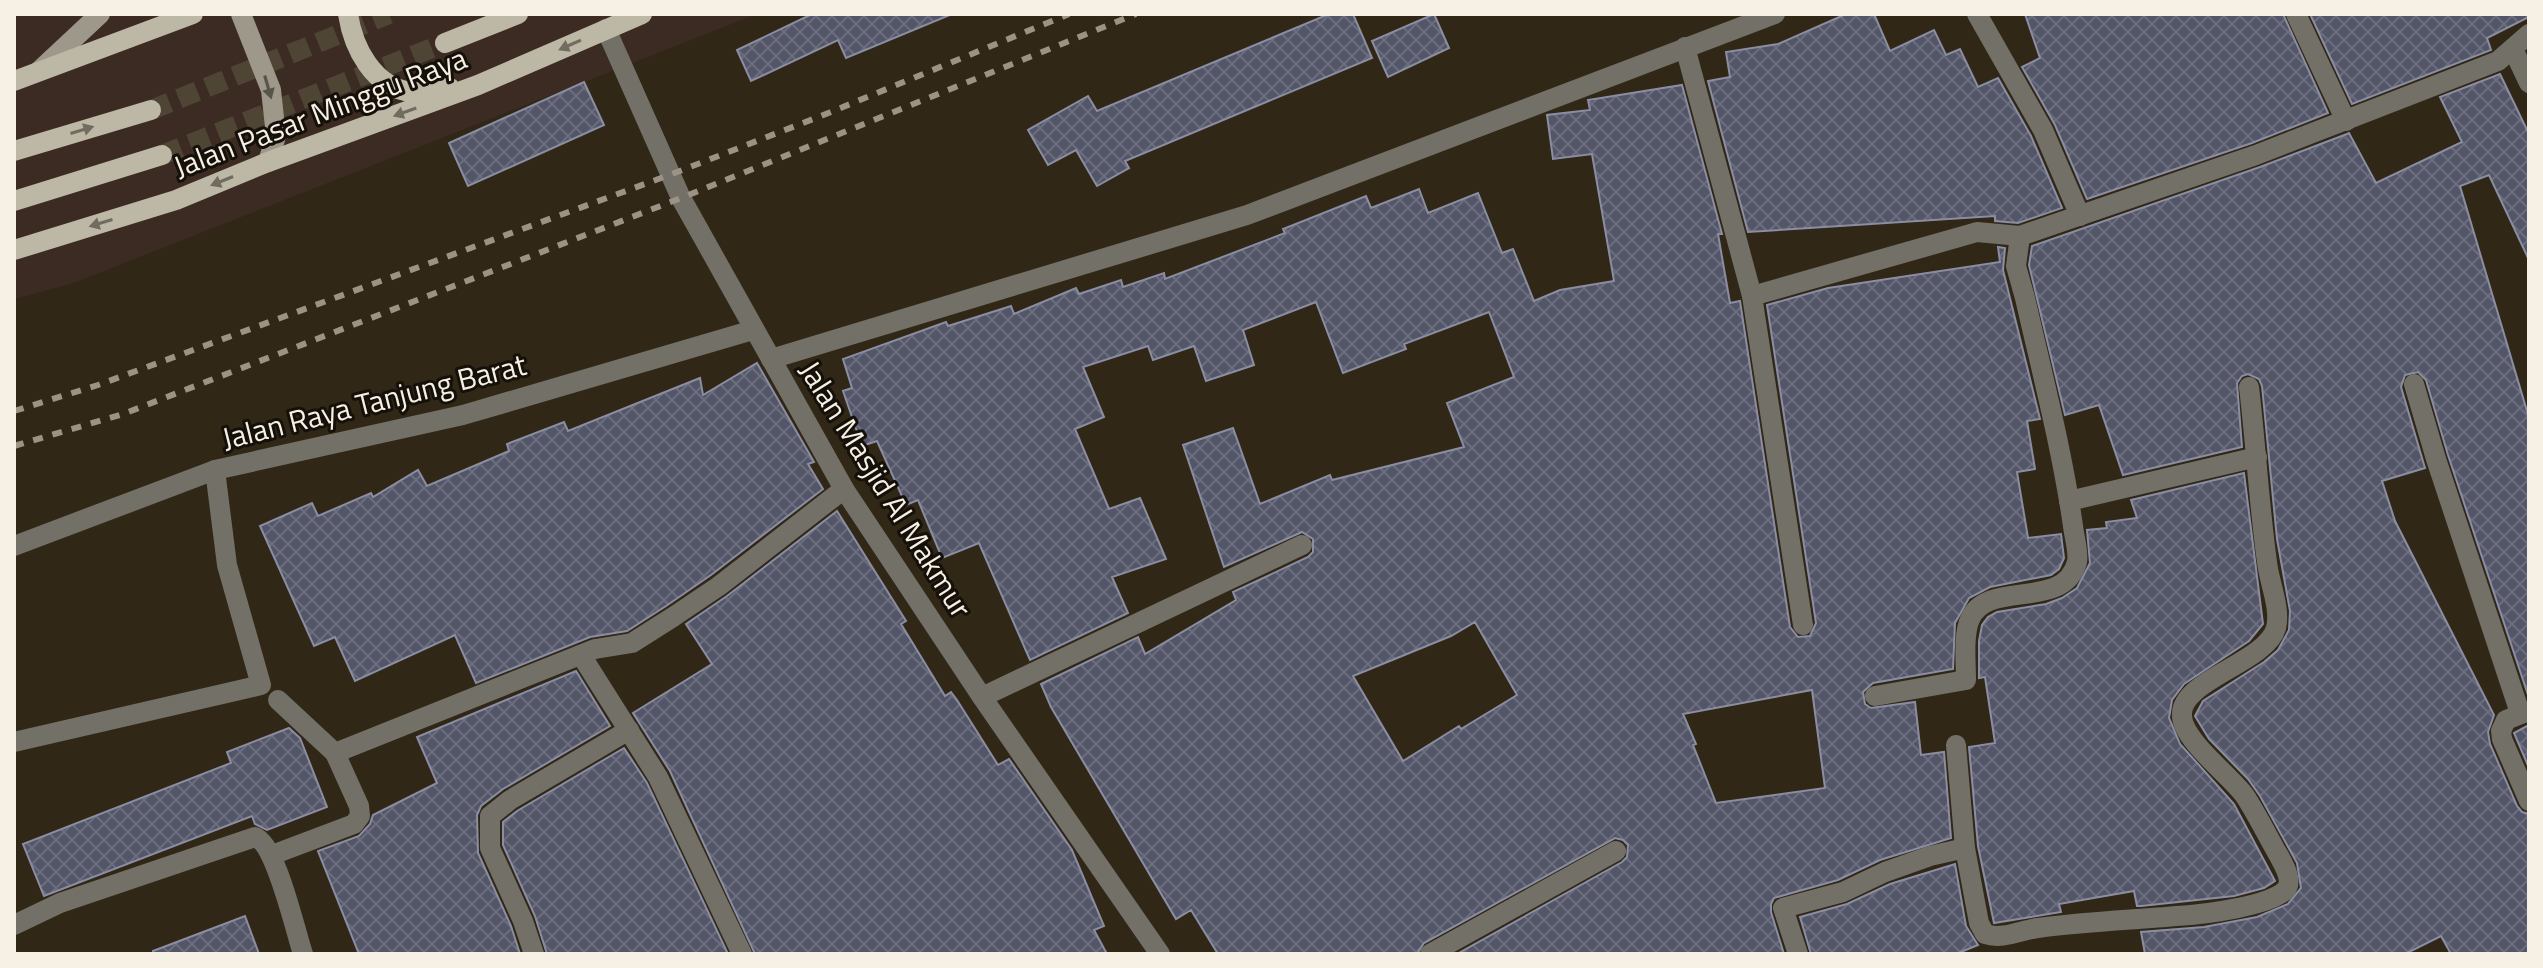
<svg xmlns="http://www.w3.org/2000/svg" width="2543" height="968" viewBox="0 0 2543 968" font-family="'Titillium Web',sans-serif">
<defs>
<pattern id="building-cross-hatch" width="8" height="8" patternUnits="userSpaceOnUse" patternTransform="scale(2)"><rect width="8" height="8" fill="#535568"/><path d="M0 0l8 8M0 8l8-8" fill="none" stroke="#6c6e7d"/></pattern>
</defs>
<rect width="100%" height="100%" fill="#302716"/>
<!-- commercial -->
<polygon fill="#3c2b22" points="14,14 757,14 71,284 14,299"/>
<!-- building -->
<g fill="url(#building-cross-hatch)" stroke="#8b8ea3" stroke-width="2" fill-rule="evenodd">
<polygon points="812,14 949,14 950,15 846,58 838,40 751,81 737,50"/>
<polygon points="1329,14 1353,14 1372,58 1125,161 1129,168 1097,186 1076,150 1048,165 1028,130 1088,96 1097,111"/>
<polygon points="1434,14 1449,48 1388,77 1372,41"/>
<polygon points="1846,14 1874,14 1890,51 1934,30 1946,55 1960,49 1978,87 1998,78 2031,136 2062,208 2018,223 1995,221 1995,216 1748,232 1708,81 1730,77 1726,52 1778,44"/>
<polygon points="2025,14 2283,14 2328,113 2252,143 2087,199 2055,125 2022,67 2040,58"/>
<polygon points="2310,14 2529,14 2529,17 2487,38 2491,50 2352,104"/>
<polygon points="2500,74 2529,134 2529,260 2489,175 2460,186 2529,418 2529,698 2448,455 2426,380 2418,372 2405,375 2401,387 2425,468 2382,481 2395,521 2494,715 2488,732 2490,744 2517,806 2522,812 2529,814 2529,954 2451,954 2441,936 2405,954 2145,954 2141,932 2204,927 2257,917 2288,904 2301,888 2297,863 2260,796 2248,779 2209,739 2195,716 2203,701 2264,662 2278,650 2289,630 2290,611 2277,539 2262,386 2259,379 2248,374 2242,376 2237,383 2242,447 2123,475 2099,405 2065,415 2029,265 2032,246 2260,167 2347,134 2349,133 2376,183 2462,142 2440,97"/>
<polygon points="584,82 604,125 468,186 449,143"/>
<path d="M 1682,85 L 1722,234 L 1718,234 L 1730,303 L 1740,301 L 1790,627 L 1798,637 L 1810,636 L 1816,623 L 1767,305 L 1828,288 L 2000,262 L 1998,247 L 2005,248 L 2003,270 L 2040,419 L 2027,421 L 2035,469 L 2017,472 L 2028,538 L 2061,534 L 2064,558 L 2059,569 L 2051,575 L 1990,587 L 1969,598 L 1955,623 L 1953,669 L 1873,683 L 1863,692 L 1865,704 L 1871,708 L 1915,702 L 1921,755 L 1944,752 L 1951,838 L 1880,860 L 1838,880 L 1774,898 L 1771,904 L 1771,912 L 1784,954 L 1457,954 L 1622,862 L 1627,857 L 1628,845 L 1623,840 L 1615,838 L 1424,943 L 1417,954 L 1218,954 L 1191,910 L 1176,919 L 1051,707 L 1041,684 L 1138,637 L 1145,654 L 1236,600 L 1233,592 L 1308,557 L 1313,552 L 1313,539 L 1302,532 L 1224,567 L 1183,445 L 1233,428 L 1260,504 L 1330,475 L 1332,480 L 1464,447 L 1447,403 L 1514,377 L 1489,312 L 1404,344 L 1406,349 L 1343,373 L 1316,302 L 1243,330 L 1254,365 L 1206,381 L 1194,346 L 1153,360 L 1148,346 L 1083,367 L 1104,417 L 1075,429 L 1109,509 L 1140,498 L 1166,559 L 1112,577 L 1128,613 L 1030,660 L 979,543 L 942,558 L 918,500 L 906,505 L 877,441 L 862,446 L 843,391 L 852,388 L 843,359 L 946,322 L 948,326 L 1011,306 L 1014,314 L 1076,288 L 1079,294 L 1121,280 L 1123,287 L 1164,273 L 1165,279 L 1285,233 L 1283,229 L 1366,196 L 1371,208 L 1419,189 L 1428,213 L 1478,193 L 1502,253 L 1513,249 L 1534,301 L 1560,290 L 1614,281 L 1592,154 L 1553,159 L 1547,115 L 1590,110 L 1588,100 ZM 1475,622 L 1517,695 L 1461,729 L 1459,726 L 1403,761 L 1353,676 L 1451,636 ZM 1812,690 L 1825,788 L 1716,803 L 1693,745 L 1696,744 L 1683,714 Z"/>
<polygon points="757,363 814,462 808,464 823,489 711,575 666,606 627,631 590,637 476,683 455,635 355,681 335,637 314,646 260,526 312,503 318,516 371,493 373,497 418,470 427,486 509,451 507,444 564,422 568,431 700,378 703,395"/>
<polygon points="2244,473 2263,624 2249,641 2184,684 2172,700 2169,718 2180,744 2234,804 2275,881 2264,888 2234,896 2141,906 2137,906 2134,891 2059,904 2061,912 1994,923 1978,846 1969,747 1995,743 1985,677 1979,678 1979,641 1982,625 1988,617 1997,612 2046,604 2062,598 2077,588 2090,563 2087,530 2107,528 2106,522 2137,518 2131,500"/>
<polygon points="837,511 906,621 901,624 945,696 951,692 957,700 998,765 1009,759 1072,850 1104,926 1094,930 1107,954 755,954 670,771 633,713 712,664 686,624 727,596"/>
<polygon points="576,671 610,726 503,789 481,806 477,815 478,853 511,926 520,954 359,954 318,851 359,836 370,824 373,815 437,783 417,737"/>
<polygon points="2529,725 2529,768 2514,733"/>
<polygon points="289,728 300,738 327,807 267,830 255,824 252,816 44,896 23,844 231,763 227,752"/>
<polygon points="624,748 647,783 728,954 547,954 535,916 503,845 503,822 517,811"/>
<polygon points="1955,864 1966,926 1978,945 1956,954 1811,954 1800,917 1847,904 1890,884"/>
<polygon points="245,916 259,954 153,954 153,951"/>
</g>
<g fill="none" stroke-linecap="round" stroke-linejoin="round">
<!-- primary-tunnel -->
<g stroke="#4e4535" stroke-width="20" stroke-dasharray="20 10" stroke-linecap="butt">
<polyline points="151,110 389,14"/>
<polyline points="162,155 445,43"/>
</g>
<!-- minor -->
<g stroke="#737067" stroke-width="20">
<polyline points="1977,14 2043,130 2080,216"/>
<polyline points="2296,14 2346,121"/>
<polyline points="606,29 681,198 844,489 982,697 1160,954"/>
<polyline points="1685,47 1752,296 1803,625"/>
<polyline points="2513,49 2529,83"/>
<polyline points="1752,296 1977,232 2020,236 2256,155 2498,61 2529,34"/>
<polyline points="771,359 1247,215 1775,14"/>
<polyline points="2414,384 2436,459 2520,713"/>
<polyline points="2069,501 2257,457"/>
<polyline points="14,546 215,470 463,415 753,330"/>
<polyline points="581,655 658,777 742,954"/>
<path d="M 1875,696 L 1966,680 C 1966,662 1963,635 1970,619 C 1988,578 2064,612 2077,562 C 2079,552 2074,536 2073,526 C 2062,449 2042,373 2025,298 L 2016,266 L 2020,236"/>
<polyline points="982,697 1302,545"/>
<polyline points="2529,711 2506,720 2501,731 2502,739 2529,801"/>
<polyline points="14,742 261,685 227,565 215,470"/>
<path d="M 1956,745 L 1965,848 L 1979,923 L 1985,934 C 2003,940 2021,930 2038,928 C 2084,922 2131,920 2177,916 C 2199,915 2276,906 2287,888 C 2293,878 2280,858 2275,849 C 2265,831 2256,813 2245,796 C 2231,776 2183,741 2182,716 C 2179,680 2266,663 2276,628 C 2281,608 2269,582 2267,562 C 2259,504 2256,446 2249,387"/>
<polyline points="335,753 595,649 632,643 673,617 719,586 844,489"/>
<polyline points="272,855 354,824 360,816 359,806 335,753 278,700"/>
<path d="M 14,925 L 60,903 L 255,837 C 276,844 295,930 303,954"/>
<polyline points="534,954 523,921 490,848 490,816 510,800 629,730"/>
<polyline points="1430,954 1616,851"/>
<polyline points="1798,954 1783,908 1843,892 1885,872 1930,856 1965,848"/>
</g>
<!-- secondary -->
<g stroke="#9d988a" stroke-width="20">
<polyline points="241,14 271,90 276,136 268,162"/>
<polyline points="39,71 100,14"/>
</g>
<!-- primary -->
<g stroke="#bdb8a5" stroke-width="20">
<path d="M 348,14 C 353,47 373,88 412,92 C 423,93 438,89 450,88"/>
<polyline points="445,43 518,14"/>
<polyline points="14,81 193,14"/>
<polyline points="14,151 151,110"/>
<polyline points="14,201 162,155"/>
<polyline points="14,250 176,200 268,162 478,85 642,14"/>
</g>
<!-- rail -->
<g stroke="#9b9385" stroke-width="6" stroke-dasharray="10 10" stroke-linecap="butt">
<polyline points="14,411 98,385 672,174 821,116 1069,14"/>
<polyline points="14,446 123,414 681,198 1136,14"/>
</g>
</g>
<!-- one-way arrows -->
<defs><path id="oneway-solid" d="M-6-.8H1V-3.2L6.5 0L1 3.2V.8H-6Z" transform="scale(2)"/></defs>
<g fill="#716c5f">
<use href="#oneway-solid" transform="translate(570 45) rotate(156)"/>
<use href="#oneway-solid" transform="translate(405 112) rotate(160)"/>
<use href="#oneway-solid" transform="translate(82 130) rotate(-17)"/>
<use href="#oneway-solid" transform="translate(222 181) rotate(158)"/>
<use href="#oneway-solid" transform="translate(101 223) rotate(163)"/>
</g>
<use fill="#59544a" href="#oneway-solid" transform="translate(268 87) rotate(74)"/>
<g text-anchor="middle" dominant-baseline="central" stroke-width="6" stroke-linejoin="round" paint-order="stroke">
<!-- street labels -->
<g font-size="30" fill="#f6f0e5" stroke="#151009">
<text transform="translate(320 112) rotate(-21)">Jalan Pasar Minggu Raya</text>
<text transform="translate(374 401) rotate(-14)">Jalan Raya Tanjung Barat</text>
<text transform="translate(886 489) rotate(58)">Jalan Masjid Al Makmur</text>
</g>
</g>
<!-- border -->
<rect width="2543" height="968" fill="none" stroke="#f6f0e5" stroke-width="32"/>
</svg>
